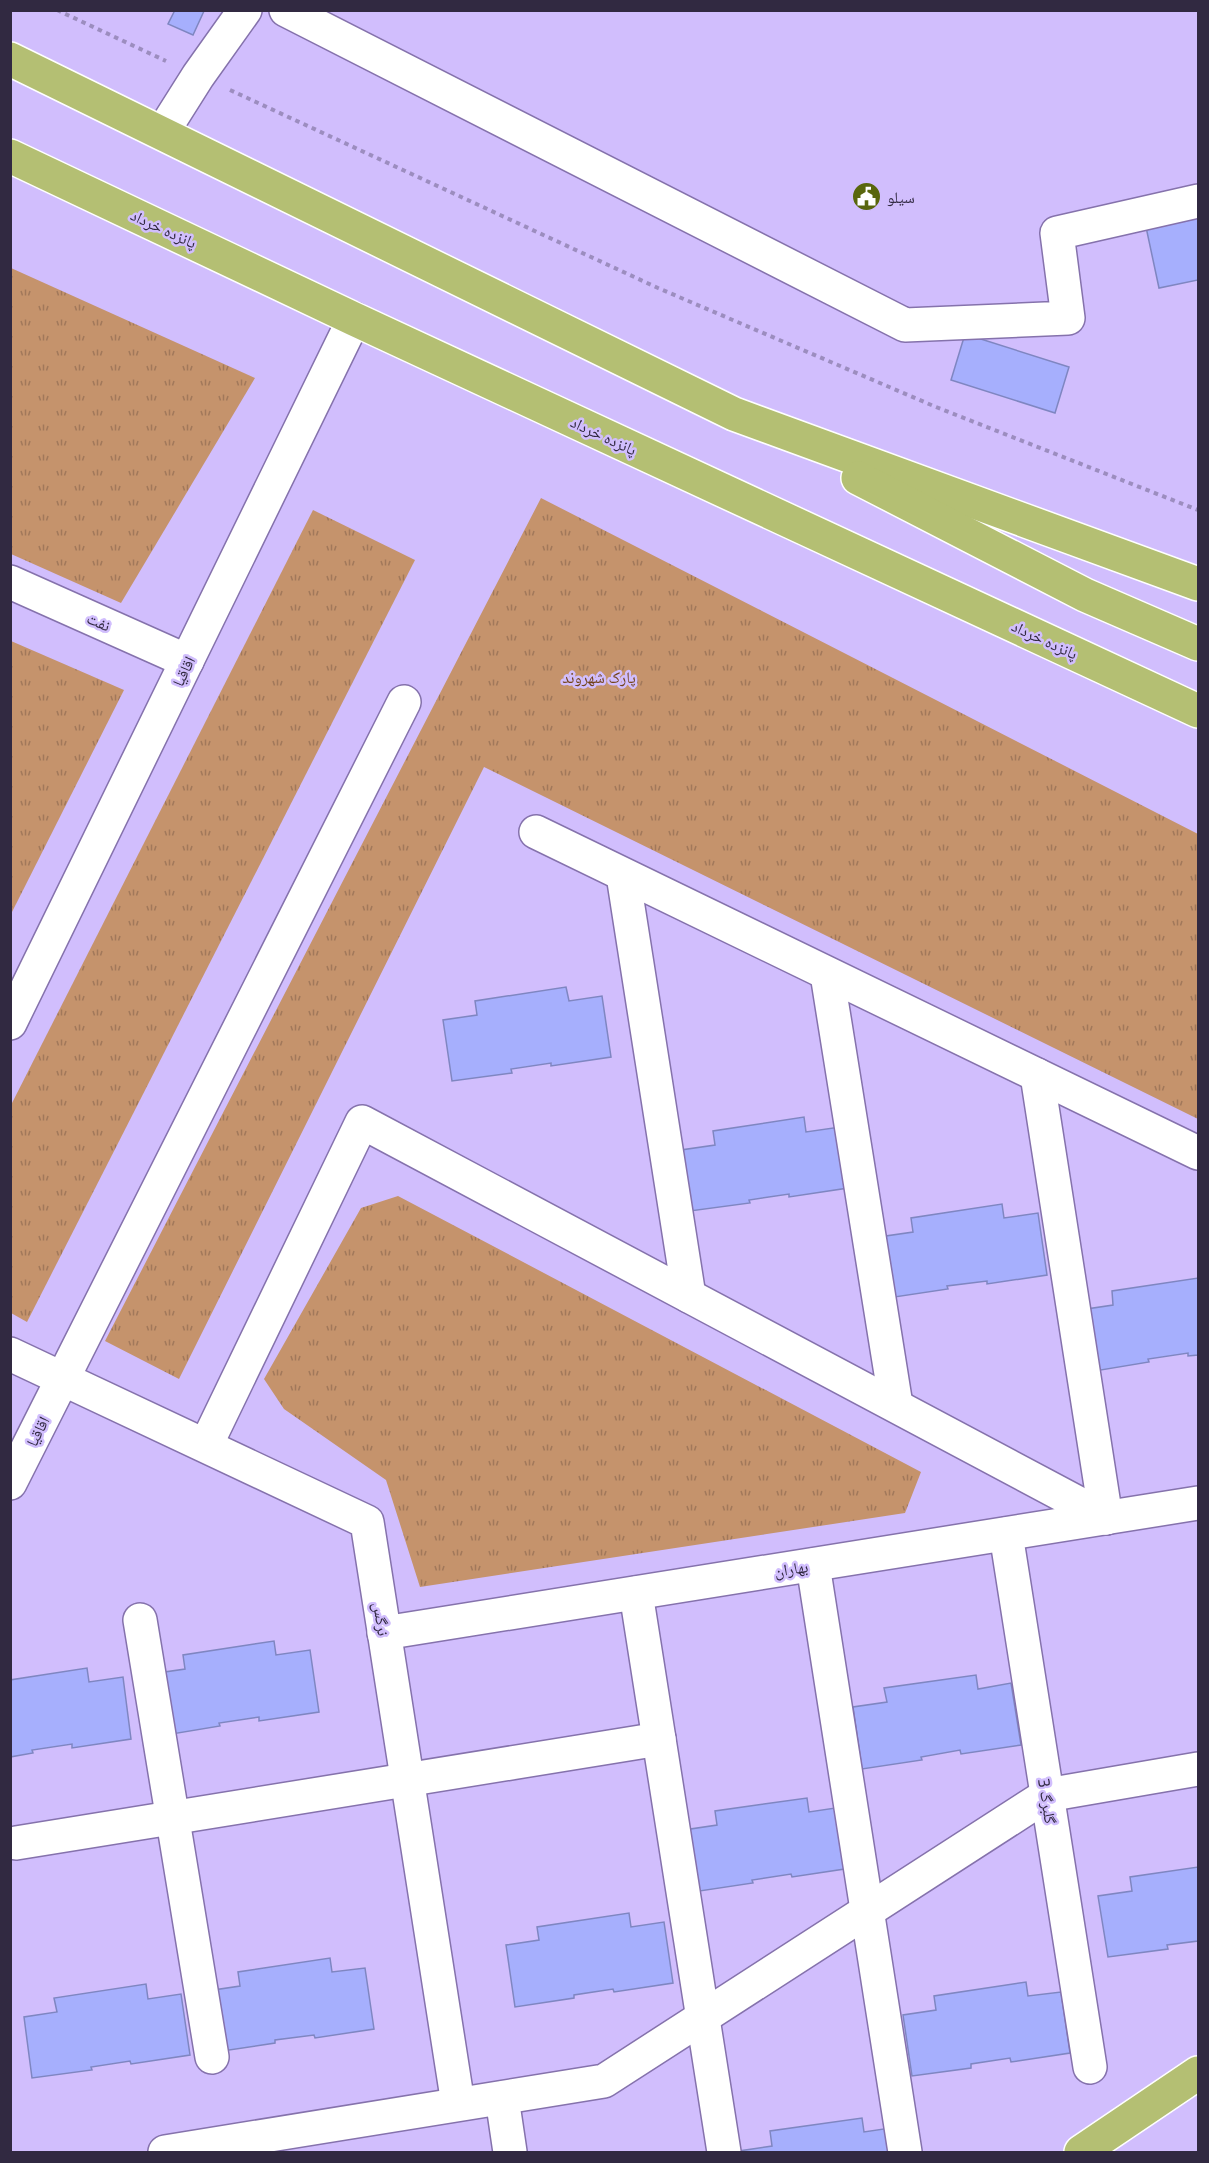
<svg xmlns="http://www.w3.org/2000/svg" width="1209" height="2163" viewBox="0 0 1209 2163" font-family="'Exo 2','Noto Naskh Arabic',sans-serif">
<defs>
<pattern id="grass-tufts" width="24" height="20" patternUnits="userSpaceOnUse" patternTransform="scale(1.5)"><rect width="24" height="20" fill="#c5936c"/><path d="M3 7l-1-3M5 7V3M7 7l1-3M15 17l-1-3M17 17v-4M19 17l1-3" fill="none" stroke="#a1785a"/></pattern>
</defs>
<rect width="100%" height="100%" fill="#d1befd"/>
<!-- grass -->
<g fill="url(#grass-tufts)">
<polygon points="11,268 255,378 121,603 11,554"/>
<polygon points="541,498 1198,834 1198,1119 484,767 179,1379 105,1341"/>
<polygon points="313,510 415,560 27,1322 11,1313 11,1105"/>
<polygon points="11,641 124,690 11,914"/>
<polygon points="398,1196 921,1472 905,1513 420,1587 386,1480 284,1409 264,1379 361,1208"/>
</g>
<!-- building -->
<g fill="#a6affd" stroke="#7f86c1" stroke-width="1.5">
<polygon points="175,10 204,11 193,35 168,24"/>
<polygon points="1198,216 1198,280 1159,288 1146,227"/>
<polygon points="965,334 1069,367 1055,413 951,380"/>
<polygon points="566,987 569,1001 602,996 611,1057 551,1066 551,1063 511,1069 512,1073 452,1081 443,1020 477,1015 475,1001"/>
<polygon points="804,1117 806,1132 840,1127 848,1188 789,1197 789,1194 749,1200 750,1203 690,1211 681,1150 715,1145 713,1131"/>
<polygon points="1002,1204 1004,1218 1038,1213 1047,1275 987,1284 987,1281 947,1286 948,1289 888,1298 879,1237 913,1232 911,1218"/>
<polygon points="1198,1278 1198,1355 1188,1356 1188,1353 1148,1359 1149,1362 1089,1372 1080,1310 1113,1305 1112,1291"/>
<polygon points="274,1641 276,1655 310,1650 319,1712 259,1721 259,1717 219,1723 220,1726 160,1736 151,1674 185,1669 183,1655"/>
<polygon points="87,1668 89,1682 123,1677 131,1739 72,1748 72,1744 32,1750 33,1753 10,1757 10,1680"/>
<polygon points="976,1675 978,1689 1011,1683 1021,1745 961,1754 960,1750 921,1757 922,1760 862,1769 853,1707 887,1702 884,1688"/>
<polygon points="807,1798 809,1812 842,1807 851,1868 792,1877 791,1874 752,1880 753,1883 693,1892 684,1830 717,1825 715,1811"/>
<polygon points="1198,1867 1198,1941 1167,1945 1168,1949 1108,1957 1098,1896 1132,1891 1130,1877"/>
<polygon points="629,1913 631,1927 664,1922 673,1983 614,1992 613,1989 574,1995 574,1998 515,2007 506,1945 539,1940 537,1927"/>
<polygon points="330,1958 332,1972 365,1968 374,2029 315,2038 314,2035 275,2040 275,2043 216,2052 207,1991 240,1986 238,1972"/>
<polygon points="1026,1982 1028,1996 1061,1992 1070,2053 1011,2062 1010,2058 971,2064 971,2068 912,2076 903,2015 936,2010 934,1996"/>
<polygon points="146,1984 148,1999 181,1994 190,2055 131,2064 130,2061 91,2067 92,2070 32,2078 24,2017 57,2012 54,1998"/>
<polygon points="862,2118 864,2132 897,2127 901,2152 739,2152 739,2151 772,2146 770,2131"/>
</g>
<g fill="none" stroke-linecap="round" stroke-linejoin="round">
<defs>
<g id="minor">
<polyline points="286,10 905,325 1068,318 1057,233 1198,201"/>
<polyline points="162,133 198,76 245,10"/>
<polyline points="10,582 187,661"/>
<polyline points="536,832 1198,1153"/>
<polyline points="623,875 689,1296"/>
<polyline points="827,974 896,1405"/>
<polyline points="10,1023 354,319"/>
<polyline points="1037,1075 1106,1518"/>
<polyline points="10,1354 367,1522 458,2104"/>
<polyline points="206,1445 362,1122 1106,1518"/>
<polyline points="10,1483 404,702"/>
<polyline points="1006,1534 1090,2067"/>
<polyline points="813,1565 905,2152"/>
<polyline points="636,1593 724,2152"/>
<polyline points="140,1620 212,2057"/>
<polyline points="384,1633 1198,1503"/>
<polyline points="16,1843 659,1739"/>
<polyline points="502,2098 510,2152"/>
<polyline points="165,2152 604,2081 1047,1795 1198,1769"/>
</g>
<g id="major">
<polyline points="10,59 734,414 1198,584"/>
<polyline points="10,156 354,319 1198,711"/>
<polyline points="858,478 1085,595 1198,644"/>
<polyline points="1081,2152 1198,2073"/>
</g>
</defs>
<!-- minor casing -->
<use href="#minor" stroke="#8572ac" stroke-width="36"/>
<!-- major casing -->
<use href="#major" stroke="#fff" stroke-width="36"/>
<!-- path -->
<g stroke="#9c8dbf" stroke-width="4" stroke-dasharray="4.5 4.5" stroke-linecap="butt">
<polyline points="57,10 166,61"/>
<polyline points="230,90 658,288 936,407 1198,510"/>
</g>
<!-- minor -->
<use href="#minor" stroke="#fff" stroke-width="33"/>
<!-- major -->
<use href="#major" stroke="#b4bf73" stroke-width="33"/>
</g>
<!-- icons -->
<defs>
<symbol id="civic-disc" viewBox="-11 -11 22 22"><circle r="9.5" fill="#59660d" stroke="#d1befd"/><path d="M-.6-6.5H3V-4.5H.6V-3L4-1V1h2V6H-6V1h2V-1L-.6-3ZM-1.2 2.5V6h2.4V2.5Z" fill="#fff"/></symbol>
</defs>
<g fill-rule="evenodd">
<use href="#civic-disc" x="850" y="180" width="33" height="33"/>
</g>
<g text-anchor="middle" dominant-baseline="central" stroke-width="5" stroke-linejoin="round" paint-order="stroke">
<!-- poi labels -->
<g font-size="16" fill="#312941" stroke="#d1befd" text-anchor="start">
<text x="887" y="196">سیلو</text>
</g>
<!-- street labels -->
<g font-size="16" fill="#312941" stroke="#d1befd">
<text transform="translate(164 228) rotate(25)">پانزده خرداد</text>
<text transform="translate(604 435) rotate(25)">پانزده خرداد</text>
<text transform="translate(99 621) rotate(24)">نفت</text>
<text transform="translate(1045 639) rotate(25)">پانزده خرداد</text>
<text transform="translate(183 671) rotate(-64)">اقاقیا</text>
<text transform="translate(37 1431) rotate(-63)">اقاقیا</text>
<text transform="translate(791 1568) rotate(-9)">بهاران</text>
<text transform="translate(382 1619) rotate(81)">نرگس</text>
<text transform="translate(1048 1801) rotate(81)">گلبرگ 3</text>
</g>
<!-- park labels -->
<g font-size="16" fill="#72431a" stroke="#d1befd">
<text x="599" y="676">پارک شهروند</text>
</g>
</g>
<!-- border -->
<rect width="1209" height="2163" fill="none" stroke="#312941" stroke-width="24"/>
</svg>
